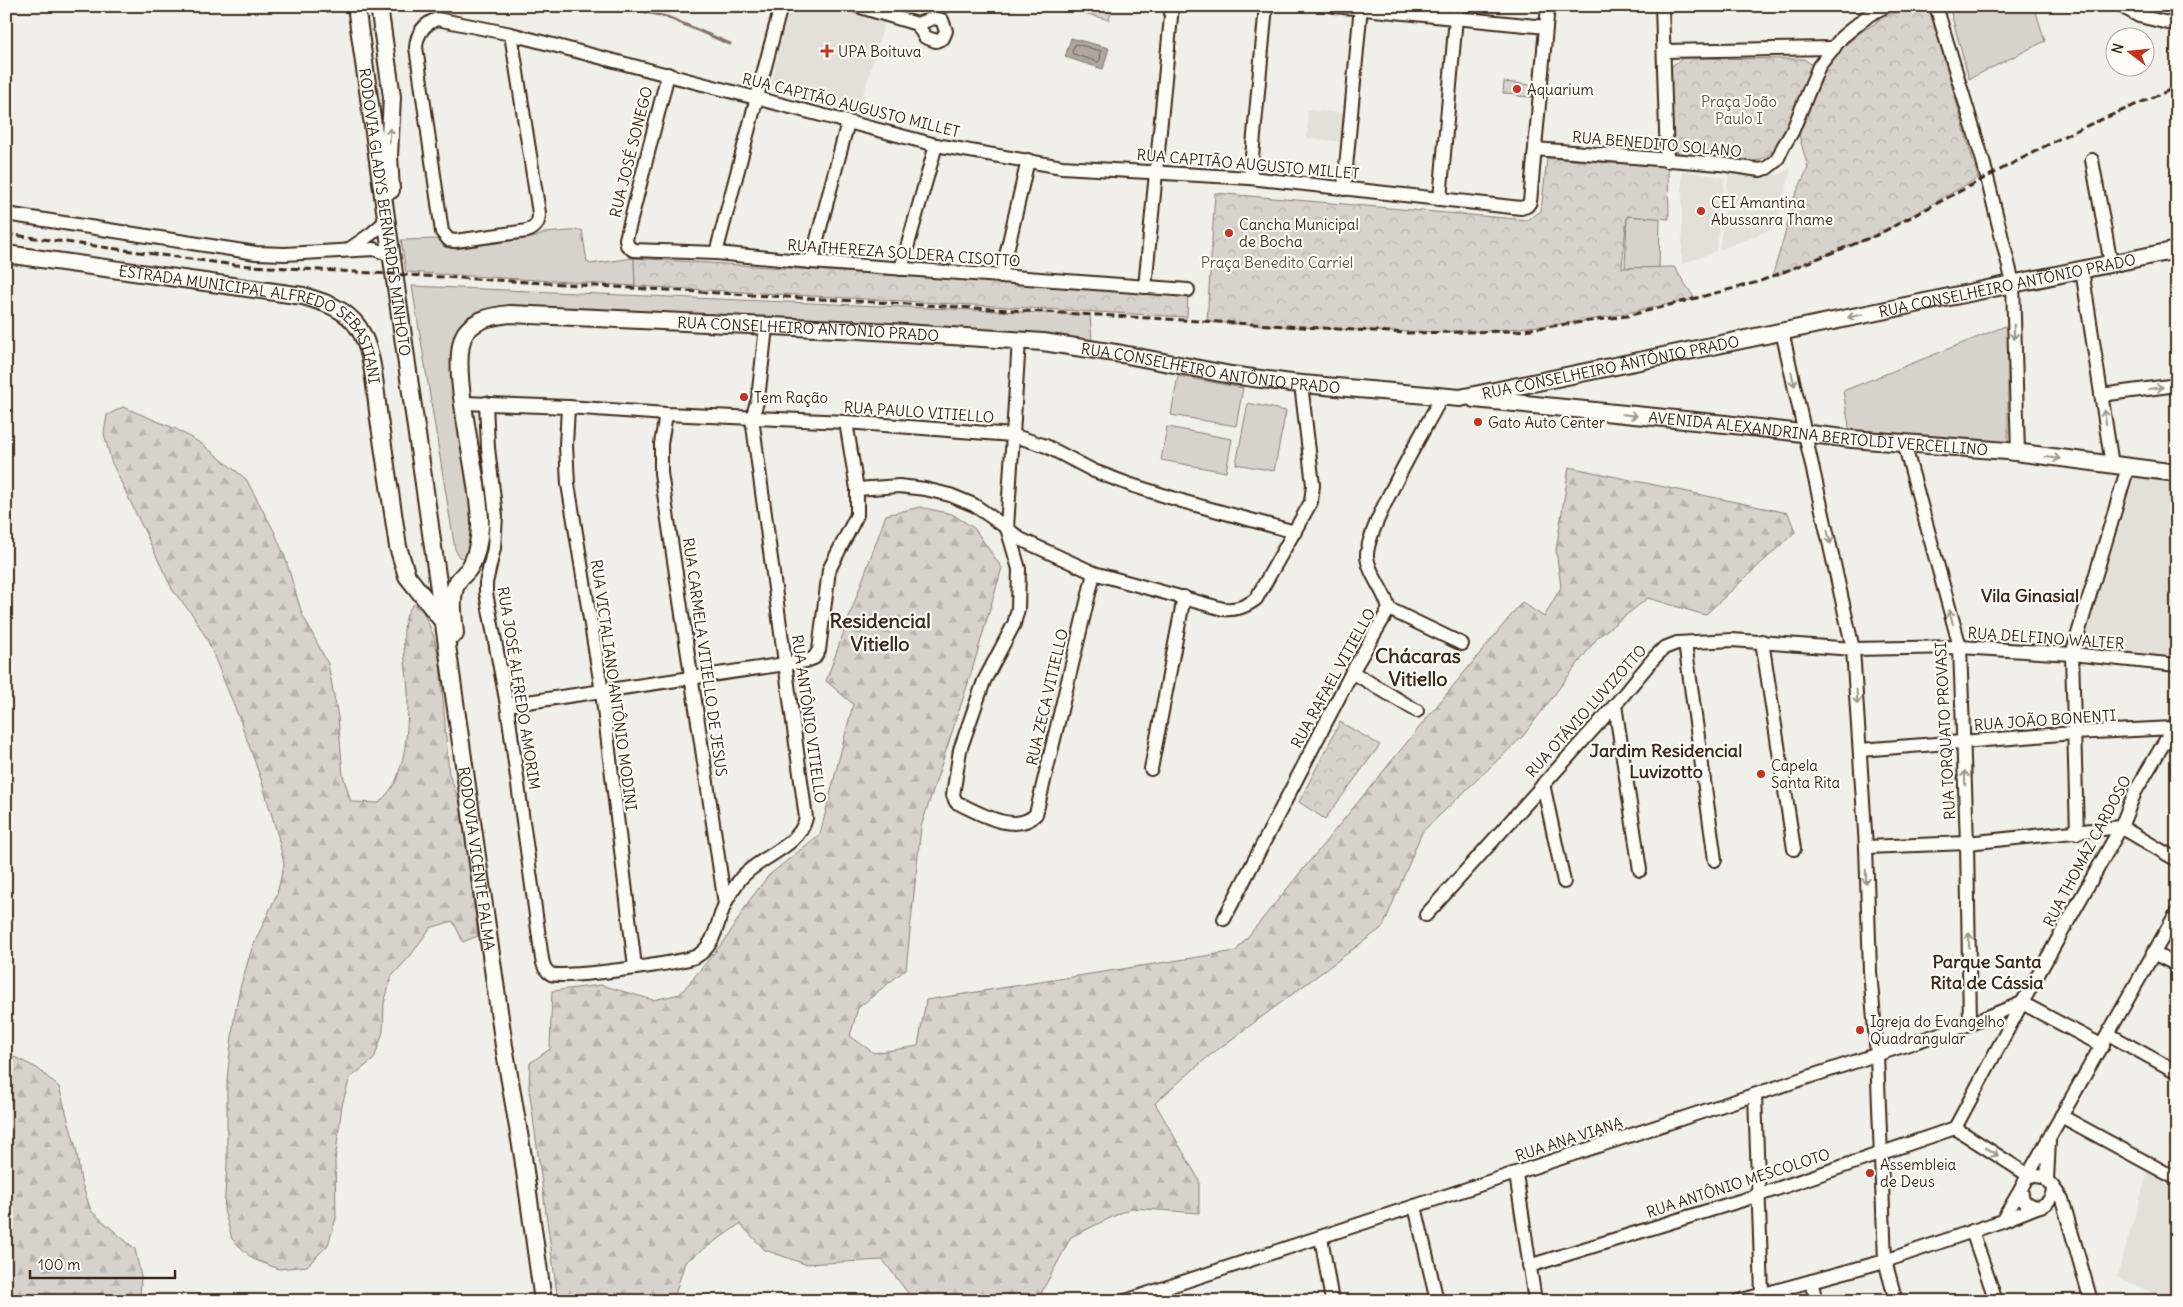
<svg xmlns="http://www.w3.org/2000/svg" width="2183" height="1307" viewBox="0 0 2183 1307" font-family="Delius,sans-serif">
<defs>
<pattern id="forest-firs" width="22" height="20" patternUnits="userSpaceOnUse" patternTransform="scale(1.25)"><rect width="22" height="20" fill="#d7d2cc"/><path d="M5 1l3.5 6h-7zM16 11l3.5 6h-7z" fill="#b9b4af"/></pattern>
<pattern id="park-crowns" width="20" height="18" patternUnits="userSpaceOnUse" patternTransform="scale(1.25)"><rect width="20" height="18" fill="#d7d2cc"/><path d="M2 6a3 3 0 1 1 6 0M12 15a3 3 0 1 1 6 0" fill="none" stroke="#b9b4af"/></pattern>
</defs>
<rect width="100%" height="100%" fill="#f1efea"/>
<filter id="ink" filterUnits="userSpaceOnUse"><feTurbulence type="fractalNoise" baseFrequency=".02" numOctaves="2"/><feDisplacementMap in="SourceGraphic" scale="10" xChannelSelector="R" yChannelSelector="G"/><feConvolveMatrix kernelMatrix="1 2 1 2 8 2 1 2 1" color-interpolation-filters="sRGB"/></filter>
<g filter="url(#ink)">
<!-- built -->
<g fill="#e3e0da">
<polygon points="789,6 828,6 885,21 858,112 774,91 771,86"/>
<polygon points="1308,110 1345,113 1342,142 1307,138"/>
<polygon points="1791,169 1776,228 1719,250 1729,172 1778,175"/>
<polygon points="1682,170 1725,178 1716,251 1682,264"/>
<polygon points="2135,475 2177,482 2177,659 2087,649 2084,643"/>
<polygon points="2148,1172 2177,1188 2177,1290 2172,1301 2117,1277"/>
</g>
<!-- green -->
<g fill="#d7d2cc" stroke="#897e75">
<polygon points="1074,6 1113,6 1109,20 1073,10"/>
<polygon points="1949,6 2034,6 2045,41 1969,79"/>
<polygon points="1504,82 1532,85 1531,97 1518,96 1517,94 1503,93"/>
<polygon points="1627,216 1660,218 1659,268 1625,268"/>
<polygon points="582,230 587,262 591,264 634,258 635,286 406,272 401,240 439,239 444,247 456,249 536,237 544,233"/>
<polygon points="412,286 1090,315 1092,341 499,310 461,331 471,499 470,554 463,558 459,557 455,549"/>
<polygon points="2008,325 2008,444 1850,432 1843,391"/>
<polygon points="1178,376 1243,388 1236,426 1171,415"/>
<polygon points="1248,403 1286,411 1274,471 1236,464"/>
<polygon points="1167,427 1232,439 1226,472 1161,460"/>
</g>
<!-- forest -->
<g fill="url(#forest-firs)" stroke="#897e75">
<path d="M 123,407 L 176,429 L 202,444 L 246,479 L 274,531 L 285,557 L 302,614 L 328,664 L 338,717 L 343,775 L 351,802 L 379,803 C 385,796 394,787 397,778 C 407,753 408,720 408,694 C 408,670 395,621 414,604 L 422,609 L 433,634 L 440,662 L 449,774 L 462,808 L 478,936 L 463,942 L 453,921 L 430,928 L 411,955 L 392,976 L 384,1003 L 383,1032 L 374,1059 L 350,1078 L 342,1105 L 335,1161 L 336,1218 L 328,1245 L 307,1266 L 279,1269 L 253,1259 L 232,1239 L 224,1210 L 227,1165 L 227,1079 L 234,1019 L 240,988 L 252,948 L 277,894 L 284,864 L 278,836 L 261,779 L 240,720 L 207,639 L 192,614 L 173,591 L 111,461 L 104,433 L 107,415 Z"/>
<polygon points="1569,467 1788,513 1795,532 1705,615 1648,598 1598,637 1523,736 1422,832 1383,927 1209,1056 1155,1103 1199,1180 1199,1213 1131,1208 1071,1237 1037,1301 914,1301 883,1260 805,1264 765,1250 740,1224 685,1262 673,1301 558,1301 529,1088 530,1063 550,1049 552,991 601,985 653,1000 680,994 726,939 749,901 768,876 820,834 853,704 826,681 886,515 920,507 952,514 974,528 1002,568 970,677 921,827 906,969 858,1008 850,1036 874,1053 918,1046 926,1000 1236,951 1522,602 1544,617 1561,587 1556,550"/>
<polygon points="6,1053 37,1068 59,1087 76,1148 81,1181 91,1211 135,1249 141,1277 140,1301 6,1301"/>
</g>
<!-- park -->
<g fill="url(#park-crowns)" stroke="#897e75">
<polygon points="1911,6 1929,6 1978,178 1879,234 1772,277 1785,234 1793,200 1808,168 1799,135 1827,66 1837,52 1861,32 1889,15"/>
<path d="M 1683,58 L 1804,59 L 1811,64 L 1812,69 L 1782,140 C 1775,149 1766,160 1754,161 C 1738,163 1704,157 1686,156 L 1678,153 L 1672,145 L 1670,70 L 1673,65 Z"/>
<polygon points="1547,158 1668,167 1669,219 1627,216 1622,268 1674,267 1695,299 1581,322 1487,331 1393,332 1207,322 1215,193 1528,220 1541,211"/>
<polygon points="634,258 1188,295 1187,317 635,286"/>
<polygon points="1340,722 1380,745 1325,819 1299,802"/>
</g>
<!-- water -->
<polygon fill="#aea69f" stroke="#80746b" points="1071,38 1109,48 1103,69 1065,57"/>
<g fill="none" stroke-linecap="round" stroke-linejoin="round">
<!-- shore -->
<polygon stroke="#695c52" stroke-width="1" points="1076,44 1101,51 1100,60 1098,62 1073,54 1072,51"/>
<!-- stream -->
<polyline stroke="#80746b" stroke-width="3" points="622,6 667,17 730,44"/>
<defs>
<g id="minor">
<polyline points="857,6 917,24"/>
<polyline points="1334,6 1546,27"/>
<polyline points="1662,6 1667,161"/>
<polyline points="1936,6 1983,161 2013,283 2018,453"/>
<polyline points="2121,6 2139,16 2177,25"/>
<polygon points="934,18 942,20 946,31 943,38 936,41 925,37 917,24"/>
<path d="M 511,34 L 539,213 C 539,223 536,228 527,231 L 455,241 L 449,240 L 442,232 L 416,47 C 417,34 424,24 437,19 L 511,34 L 936,145 L 1062,167 L 1250,178 L 1521,208 L 1527,206 L 1530,202 L 1548,6"/>
<polyline points="1664,51 1834,48"/>
<polyline points="668,74 626,239 627,245 633,250 716,253 811,262 1188,290"/>
<polyline points="1535,149 1720,164 1760,170 1767,168 1777,160 1783,147 1792,132 1819,66 1842,37 1869,15 1886,6"/>
<polyline points="2092,160 2111,264"/>
<polyline points="1250,178 1266,6"/>
<polyline points="1344,189 1361,6"/>
<polyline points="1440,199 1457,6"/>
<polyline points="6,214 256,253 285,254 374,249 391,255"/>
<polyline points="348,250 371,234 387,220"/>
<polyline points="716,253 781,6"/>
<polyline points="811,262 848,122"/>
<polyline points="901,269 936,145"/>
<polyline points="2082,270 2112,465"/>
<polyline points="1001,277 1028,160"/>
<polyline points="1145,287 1172,6"/>
<polyline points="1782,331 1853,649 1866,847 1870,971 1877,1055 1885,1261 1896,1301"/>
<path d="M 1019,340 L 1007,528 L 1019,569 L 1018,609 L 1014,624 L 984,681 L 960,750 L 953,795 L 956,802 C 977,812 1016,836 1036,814 L 1094,573"/>
<polyline points="2101,395 2177,385"/>
<polyline points="464,403 568,407 666,414 846,422 1012,435 1046,446 1094,471 1131,485 1185,502 1295,532"/>
<path d="M 486,403 L 488,448 L 496,516 L 494,548 L 486,583 L 486,593 L 507,705 L 542,959 C 543,965 545,971 551,974 C 563,979 685,963 697,956 C 716,945 717,921 725,904 C 729,895 735,886 741,878 C 760,856 799,848 806,818 L 752,418 L 758,399 L 766,327"/>
<polyline points="568,407 566,445 568,484 602,692 635,967"/>
<polyline points="666,414 661,444 661,473 725,904"/>
<polyline points="1904,443 1960,647 1967,843 1970,1024"/>
<path d="M 857,489 L 899,486 L 925,489 L 950,495 L 974,505 L 1007,528 L 1020,539 L 1094,573 L 1223,609 C 1237,610 1245,607 1256,599 L 1311,502 L 1313,485 L 1301,384"/>
<polyline points="1389,609 1462,644"/>
<polyline points="1762,641 1794,849"/>
<polyline points="1685,643 1715,860"/>
<polyline points="1352,672 1417,711"/>
<polyline points="507,705 806,661 814,658 819,650 829,570 857,515 857,489 846,422"/>
<polyline points="1615,705 1640,870"/>
<polyline points="1860,750 2074,733 2173,728"/>
<polyline points="1151,769 1184,597"/>
<polyline points="1543,784 1564,882"/>
<polyline points="2077,833 2072,654 2128,467"/>
<polyline points="1866,847 1967,843 2121,827 2177,860"/>
<polyline points="1426,915 1615,705 1654,658 1664,648 1677,643 1732,640 1853,649 1960,647 2072,654 2177,665"/>
<path d="M 1224,919 L 1352,672 L 1389,609 C 1385,591 1369,575 1367,557 C 1365,529 1427,426 1442,396"/>
<polyline points="2153,953 2177,965"/>
<polyline points="2110,1035 2177,1072"/>
<polyline points="1755,1095 1762,1293"/>
<polyline points="2061,1116 2177,1179"/>
<polyline points="1955,1128 2022,1003 2121,827 2135,792 2177,721"/>
<polyline points="1955,1128 2028,1175 2177,912"/>
<polyline points="1516,1174 1535,1301"/>
<path d="M 2028,1175 L 2044,1177 L 2053,1187 C 2053,1204 2037,1214 2023,1200 L 2021,1189 Z"/>
<polyline points="2047,1179 2049,1141"/>
<polyline points="2053,1187 2062,1199 2091,1301"/>
<polyline points="1415,1206 1437,1301"/>
<polyline points="2002,1221 2021,1189"/>
<polyline points="1972,1231 1996,1301"/>
<polyline points="1321,1237 1332,1301"/>
<polyline points="1529,1266 1759,1195 1955,1128"/>
<polyline points="1811,1281 1816,1301"/>
<polyline points="1125,1301 1970,1024 2022,1003 2103,1046"/>
<polyline points="1738,1301 1885,1261 2002,1221 2037,1207"/>
</g>
<g id="major">
<path id="s1" d="M 356,6 L 504,1046 L 523,1157 L 543,1301"/>
<polyline points="379,6 392,97 389,156 391,190"/>
<path id="s2" d="M 6,254 L 303,296 C 323,302 345,308 358,327 C 374,350 375,391 379,419 C 385,461 392,504 398,547 L 407,576 L 441,619"/>
<path id="s3" d="M 1474,399 L 1725,424 L 1852,439 L 2007,451 L 2177,473"/>
<path id="s4" d="M 455,634 C 454,619 450,599 456,585 C 458,579 464,575 468,570 C 477,558 479,541 480,527 C 482,484 445,361 466,332 C 477,318 494,316 510,314 L 859,330 L 1043,342 L 1122,354 L 1231,375 L 1291,383 L 1460,398 L 2177,250"/>
</g>
</defs>
<!-- minor casing -->
<use href="#minor" stroke="#3b2a1e" stroke-width="16"/>
<!-- major casing -->
<use href="#major" stroke="#3b2a1e" stroke-width="20"/>
<!-- minor -->
<use href="#minor" stroke="#fdfcf7" stroke-width="12"/>
<!-- major -->
<use href="#major" stroke="#fdfcf7" stroke-width="16"/>
<!-- rail -->
<polyline stroke="#3b2a1e" stroke-width="3" stroke-dasharray="8 4" stroke-linecap="butt" points="6,234 235,265 1407,333 1516,331 1627,316 1758,282 1877,235 2070,133 2177,87"/>
</g>
<!-- one-way arrows -->
<defs><path id="oneway-shaft" d="M-6 0H5M1.5-3L5.5 0L1.5 3" fill="none" stroke-width="1.6" stroke-linecap="round" stroke-linejoin="round" transform="scale(1.25)"/></defs>
<g stroke="#9c938a">
<use href="#oneway-shaft" transform="translate(390 135) rotate(-88)"/>
<use href="#oneway-shaft" transform="translate(1855 316) rotate(168)"/>
<use href="#oneway-shaft" transform="translate(2014 332) rotate(88)"/>
<use href="#oneway-shaft" transform="translate(1793 379) rotate(77)"/>
<use href="#oneway-shaft" transform="translate(2156 388) rotate(-8)"/>
<use href="#oneway-shaft" transform="translate(1630 415) rotate(6)"/>
<use href="#oneway-shaft" transform="translate(2105 417) rotate(-98)"/>
<use href="#oneway-shaft" transform="translate(2053 458) rotate(8)"/>
<use href="#oneway-shaft" transform="translate(1829 537) rotate(77)"/>
<use href="#oneway-shaft" transform="translate(1951 617) rotate(-105)"/>
<use href="#oneway-shaft" transform="translate(1857 697) rotate(86)"/>
<use href="#oneway-shaft" transform="translate(1965 778) rotate(-92)"/>
<use href="#oneway-shaft" transform="translate(1866 877) rotate(88)"/>
<use href="#oneway-shaft" transform="translate(1969 940) rotate(-91)"/>
<use href="#oneway-shaft" transform="translate(1992 1152) rotate(33)"/>
</g>
</g>
<!-- markers -->
<g fill="#c8321e" stroke="#fdfcf7" stroke-width="2">
<path d="M824.5 43.5h5v5h5v5h-5v5h-5v-5h-5v-5h5z"/>
<circle cx="1517" cy="89" r="5"/>
<circle cx="1701" cy="211" r="5"/>
<circle cx="1229" cy="233" r="5"/>
<circle cx="744" cy="397" r="5"/>
<circle cx="1478" cy="422" r="5"/>
<circle cx="1761" cy="774" r="5"/>
<circle cx="1860" cy="1030" r="5"/>
<circle cx="1870" cy="1173" r="5"/>
</g>
<g text-anchor="middle" dominant-baseline="central" stroke-width="4.5" stroke-linejoin="round" paint-order="stroke">
<!-- poi labels -->
<g font-size="15" fill="#3b2a1e" stroke="#fdfcf7" text-anchor="start">
<text x="838" y="51">UPA Boituva</text>
<text x="1527" y="89">Aquarium</text>
<text x="1711" y="202">CEI Amantina<tspan x="1711" dy="17">Abussanra Thame</tspan></text>
<text x="1239" y="224">Cancha Municipal<tspan x="1239" dy="17">de Bocha</tspan></text>
<text x="754" y="397">Tem Ração</text>
<text x="1488" y="422">Gato Auto Center</text>
<text x="1771" y="765">Capela<tspan x="1771" dy="17">Santa Rita</tspan></text>
<text x="1870" y="1021">Igreja do Evangelho<tspan x="1870" dy="17">Quadrangular</tspan></text>
<text x="1880" y="1164">Assembleia<tspan x="1880" dy="17">de Deus</tspan></text>
</g>
<!-- park labels -->
<g font-size="15" fill="#62544a" stroke="#fdfcf7">
<text x="1739" y="101">Praça João<tspan x="1739" dy="17">Paulo I</tspan></text>
<text x="1277" y="262">Praça Benedito Carriel</text>
</g>
<!-- street labels -->
<g font-size="15" fill="#3b2a1e" stroke="#fdfcf7">
<text transform="translate(851 105) rotate(14)">RUA CAPITÃO AUGUSTO MILLET</text>
<text transform="translate(1657 144) rotate(5)">RUA BENEDITO SOLANO</text>
<text transform="translate(631 152) rotate(-76)">RUA JOSÉ SONEGO</text>
<text transform="translate(1248 164) rotate(5)">RUA CAPITÃO AUGUSTO MILLET</text>
<text stroke="none"><textPath href="#s1" startOffset="208">RODOVIA GLADYS BERNARDES MINHOTO</textPath></text>
<text transform="translate(904 253) rotate(4)">RUA THEREZA SOLDERA CISOTTO</text>
<text stroke="none"><textPath href="#s4" startOffset="1874">RUA CONSELHEIRO ANTÔNIO PRADO</textPath></text>
<text stroke="none"><textPath href="#s4" startOffset="659">RUA CONSELHEIRO ANTÔNIO PRADO</textPath></text>
<text stroke="none"><textPath href="#s2" startOffset="269">ESTRADA MUNICIPAL ALFREDO SEBASTIANI</textPath></text>
<text stroke="none"><textPath href="#s4" startOffset="1064">RUA CONSELHEIRO ANTÔNIO PRADO</textPath></text>
<text stroke="none"><textPath href="#s4" startOffset="1469">RUA CONSELHEIRO ANTÔNIO PRADO</textPath></text>
<text transform="translate(919 412) rotate(4)">RUA PAULO VITIELLO</text>
<text stroke="none"><textPath href="#s3" startOffset="346">AVENIDA ALEXANDRINA BERTOLDI VERCELLINO</textPath></text>
<text transform="translate(2046 638) rotate(4)">RUA DELFINO WALTER</text>
<text transform="translate(705 657) rotate(82)">RUA CARMELA VITIELLO DE JESUS</text>
<text transform="translate(1333 678) rotate(-61)">RUA RAFAEL VITIELLO</text>
<text transform="translate(614 685) rotate(82)">RUA VICTALIANO ANTÔNIO MODINI</text>
<text transform="translate(519 688) rotate(81)">RUA JOSÉ ALFREDO AMORIM</text>
<text transform="translate(1047 697) rotate(-77)">RUA ZECA VITIELLO</text>
<text transform="translate(1586 711) rotate(-48)">RUA OTÁVIO LUVIZOTTO</text>
<text transform="translate(809 719) rotate(82)">RUA ANTÔNIO VITIELLO</text>
<text transform="translate(2045 720) rotate(-4)">RUA JOÃO BONENTI</text>
<text transform="translate(1945 731) rotate(-93)">RUA TORQUATO PROVASI</text>
<text transform="translate(2087 851) rotate(-62)">RUA THOMÁZ CARDOSO</text>
<text stroke="none"><textPath href="#s1" startOffset="861">RODOVIA VICENTE PALMA</textPath></text>
<text transform="translate(1569 1139) rotate(-18)">RUA ANA VIANA</text>
<text transform="translate(1738 1183) rotate(-18)">RUA ANTÔNIO MESCOLOTO</text>
</g>
<!-- quarter labels -->
<g font-size="18" font-weight="bold" fill="#3b2a1e" stroke="#fdfcf7">
<text x="2030" y="595">Vila Ginasial</text>
<text x="1666" y="750">Jardim Residencial<tspan x="1666" dy="21">Luvizotto</tspan></text>
<text x="1987" y="961">Parque Santa<tspan x="1987" dy="21">Rita de Cássia</tspan></text>
</g>
<!-- district labels -->
<g font-size="20" font-weight="bold" fill="#3b2a1e" stroke="#fdfcf7">
<text x="880" y="620">Residencial<tspan x="880" dy="23">Vitiello</tspan></text>
<text x="1418" y="655">Chácaras<tspan x="1418" dy="23">Vitiello</tspan></text>
</g>
</g>
<!-- margin -->
<rect width="2183" height="1307" fill="none" stroke="#fdfcf7" stroke-width="25"/>
<rect x="12" y="12" width="2158" height="1282" fill="none" stroke="#3b2a1e" stroke-width="2" filter="url(#ink)"/>
<!-- north arrow -->
<g transform="translate(2130 52) rotate(286)"><circle r="24" fill="#fdfcf7" stroke="#afa8a0"/>
<path d="M0-4L9 19L0 12L-9 19Z" fill="#c8321e"/>
<text y="-8" font-size="14" font-weight="bold" text-anchor="middle" fill="#3b2a1e">N</text>
</g>
<!-- scale -->
<path d="M30 1270v8h145v-8" fill="none" stroke="#3b2a1e" stroke-width="2.5"/>
<text x="38" y="1270" font-size="15" fill="#3b2a1e" stroke="#fdfcf7" stroke-width="4" paint-order="stroke">100 m</text>
</svg>
